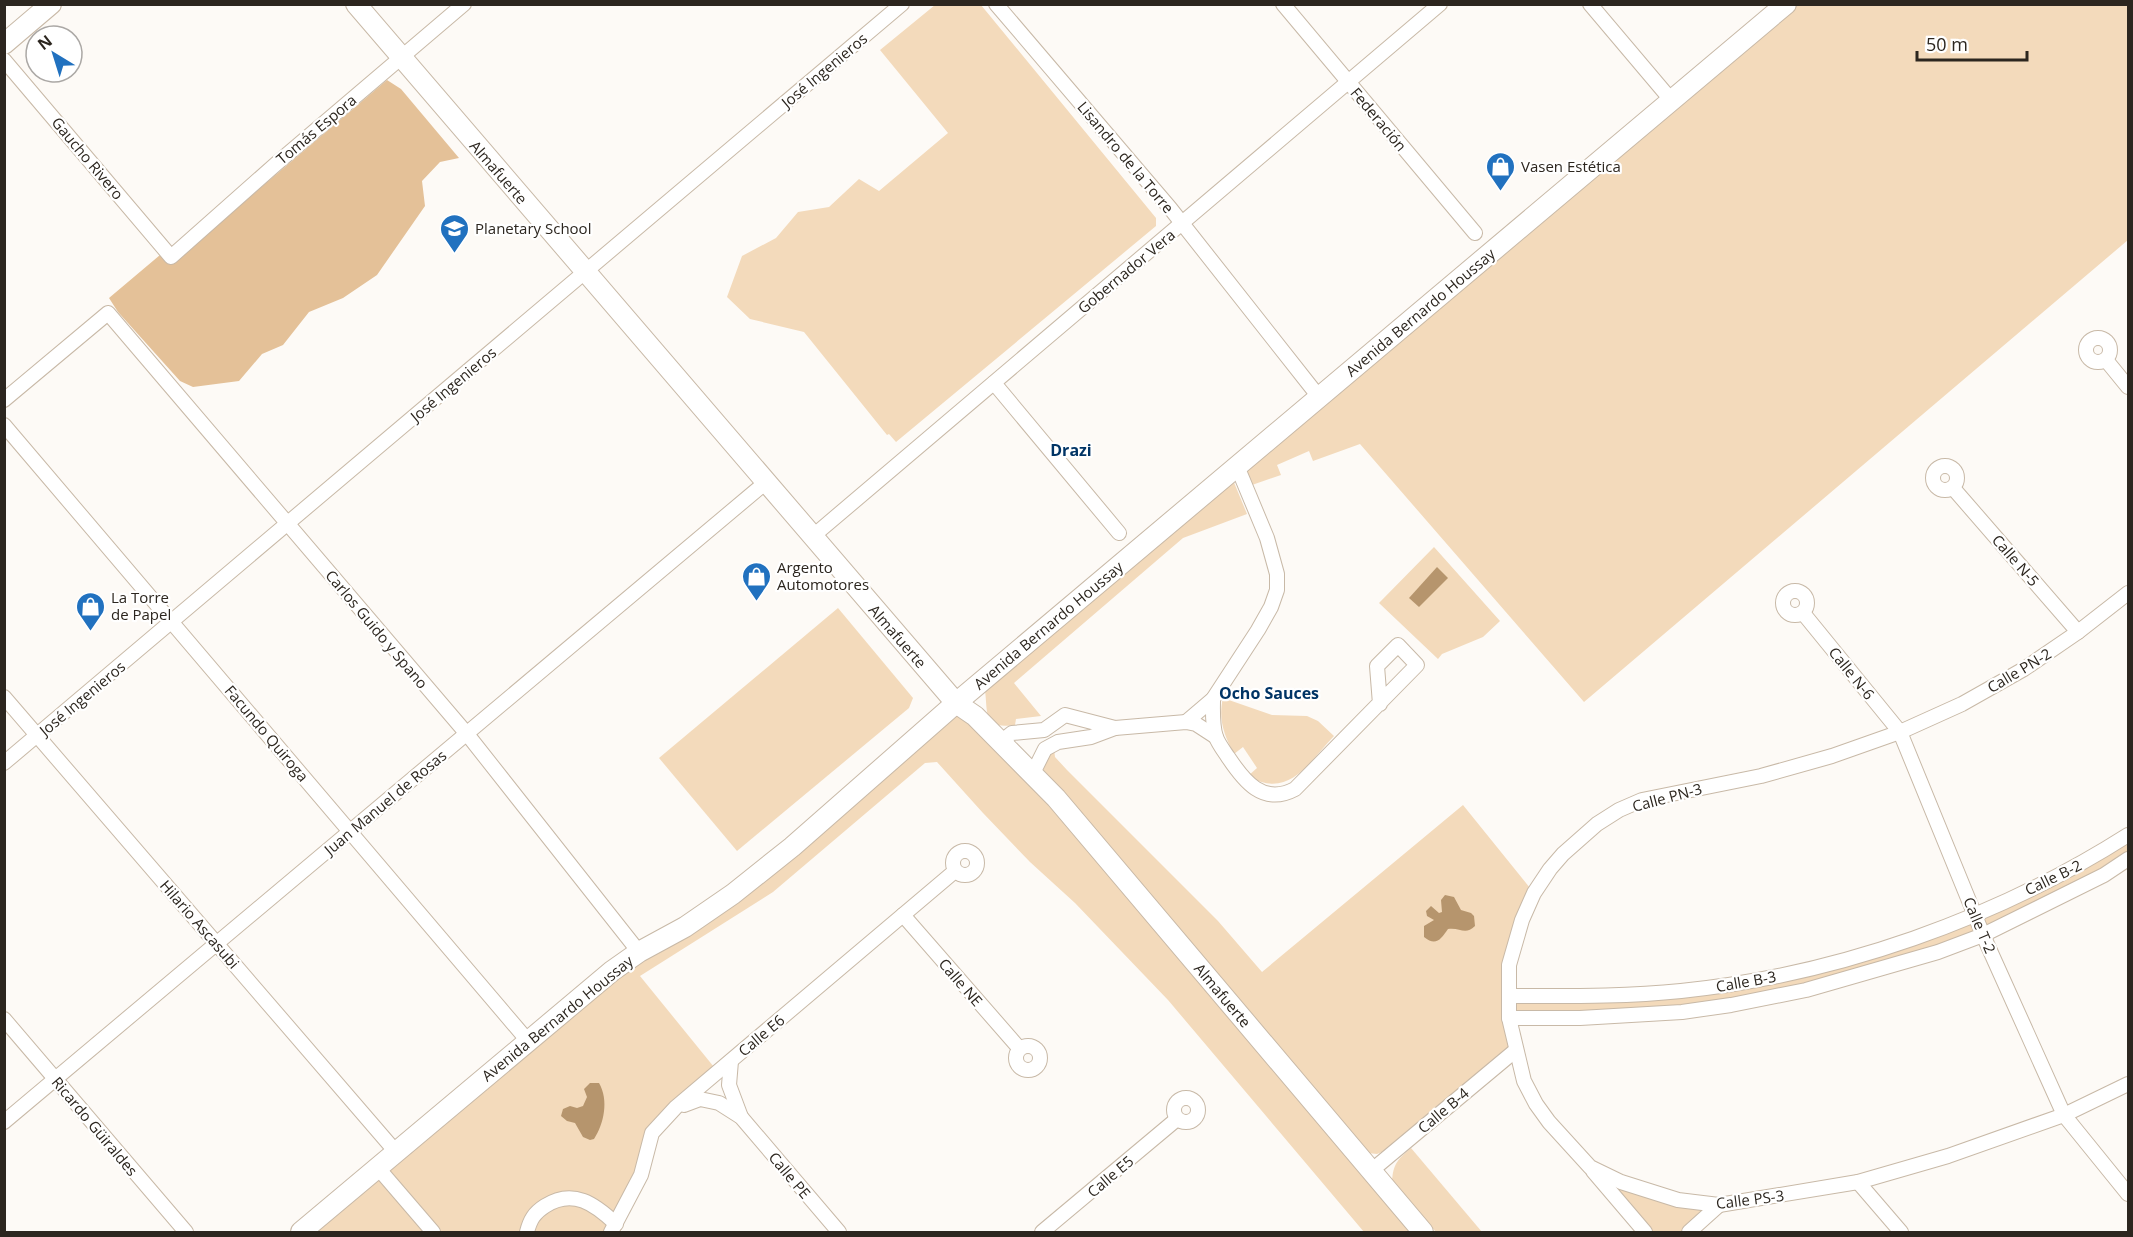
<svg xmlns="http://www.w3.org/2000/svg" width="2133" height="1237" viewBox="0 0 2133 1237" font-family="'Open Sans',sans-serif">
<rect width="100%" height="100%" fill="#fdfaf6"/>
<!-- green -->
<g fill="#f3dabb">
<polygon points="935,5 981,5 1156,218 1156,226 896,442 889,434 887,435 804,332 750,319 727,297 742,256 776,238 798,212 829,207 859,179 879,191 948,133 880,50"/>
<polygon points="1786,5 2128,5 2128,240 1584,702 1360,444 1313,461 1309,451 1277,465 1281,475 1252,485 1246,469"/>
<path d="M 1233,480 L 1247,514 L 1183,538 L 1014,683 L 1041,716 L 1016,719 L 1015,725 C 983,729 988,716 985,690 Z"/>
<polygon points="1434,547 1500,621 1483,637 1442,654 1438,659 1379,603"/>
<polygon points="838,608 913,698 909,708 737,851 659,758"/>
<path d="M 1223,698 L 1272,715 L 1307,716 L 1318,721 L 1334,736 C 1308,763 1289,800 1248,776 L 1257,768 L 1243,747 L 1234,754 C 1224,735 1218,719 1223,698 Z"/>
<polygon points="956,703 975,716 1423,1232 1364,1232 1168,1000 1075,903 1030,862 983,813 937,762 925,763 773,892 640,976 718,1072 652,1133 611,1232 301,1232 561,1013 685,927"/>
<path d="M 1054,749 L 1055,757 L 1067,770 L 1218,921 L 1262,972 L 1463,805 L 1534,893 L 1522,920 L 1509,996 L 1729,985 L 1931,934 L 2128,835 L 2128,859 L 1983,935 L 1731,1005 L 1510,1018 L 1516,1050 L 1389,1149 L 1377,1154 L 1368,1153 L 1044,773 C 1042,763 1046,755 1054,749 Z"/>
<path d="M 1411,1148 L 1482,1232 L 1436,1232 L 1392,1181 C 1393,1164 1398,1159 1411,1148 Z"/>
<polygon points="1590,1167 1719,1205 1689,1232 1645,1232"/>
</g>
<!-- forest -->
<polygon fill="#e4c198" points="387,80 401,89 459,158 440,162 422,181 425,206 377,275 343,298 309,312 283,345 262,354 239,381 193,387 180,381 118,312 109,298 160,255 177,259"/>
<!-- water -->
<g fill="#b6956d">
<polygon points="1437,567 1448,578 1419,607 1409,598"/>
<path d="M 1445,895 L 1454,897 L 1461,910 L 1471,913 L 1474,916 L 1475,926 C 1465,936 1460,927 1448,929 C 1441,939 1436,947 1424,937 L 1424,926 L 1434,920 L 1427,916 L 1426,911 L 1431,906 L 1439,913 L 1442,912 L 1441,900 Z"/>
<path d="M 590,1083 L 599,1083 C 609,1100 604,1124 594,1139 L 590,1140 L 583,1137 L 575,1123 L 567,1121 L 561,1116 L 563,1109 L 570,1106 L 577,1108 L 583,1106 L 587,1097 L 584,1089 Z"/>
</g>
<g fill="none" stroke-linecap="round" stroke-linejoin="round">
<defs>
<g id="street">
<polyline points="996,4 1170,208 1319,397"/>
<polyline points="1283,4 1475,233"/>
<polyline points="1590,4 1672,101"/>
<polyline points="4,60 171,257 276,164 464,4"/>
<circle cx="2098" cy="350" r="12"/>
<polyline points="2106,360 2128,387"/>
<polyline points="994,383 1119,533"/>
<polyline points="4,400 108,313 467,734 639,952"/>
<polyline points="4,425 528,1041"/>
<circle cx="1945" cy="478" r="12"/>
<polyline points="1953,488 2078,632"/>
<polyline points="812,537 1440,4"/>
<circle cx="1795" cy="603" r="12"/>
<polyline points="2128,593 2078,632 2024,669 1962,704 1900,732 1832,756 1761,776 1642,800 1619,810 1597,824 1563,854 1550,869 1534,893 1522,920 1509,965 1509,1018 1524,1081 1536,1104 1549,1122 1590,1167 1621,1182 1678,1200 1719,1205 1858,1182 1948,1156 2064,1115 2128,1084"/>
<polyline points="1803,613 1900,732 1983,935 2064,1115 2128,1194"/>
<polyline points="4,697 396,1152"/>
<path d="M 1213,699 C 1213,711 1212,726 1216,737 C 1218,743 1224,751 1228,757 C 1244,781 1263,806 1295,789 L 1417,665 L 1398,645 L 1377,666 L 1380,704"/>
<polyline points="1186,722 1213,699 1258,630 1271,607 1277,590 1277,574 1267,538 1237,466"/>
<polyline points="1002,741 1012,733 1044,730 1065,715 1115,728"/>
<polyline points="4,763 902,4"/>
<polyline points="1033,773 1045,749 1058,742 1091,737 1115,728 1186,722 1196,724 1216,737"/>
<circle cx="965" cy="863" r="12"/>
<polyline points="903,915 1019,1048"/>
<path d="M 1509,996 C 1566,996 1624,997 1681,991 C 1837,975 1996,919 2128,835"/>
<polyline points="1509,1018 1580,1018 1682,1012 1731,1005 1806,990 1938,952 1983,935 2104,875 2128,859"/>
<polyline points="4,1019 186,1232"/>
<circle cx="1028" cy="1058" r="12"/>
<polyline points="731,1061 729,1085 741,1117"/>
<circle cx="1186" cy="1110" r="12"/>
<polyline points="684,1105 700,1099 719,1103 741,1117 839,1232"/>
<polyline points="4,1122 765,483"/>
<polyline points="378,1168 433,1232"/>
<polyline points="1371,1171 1516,1050"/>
<polyline points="1593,1171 1645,1232"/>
<polyline points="1858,1182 1901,1232"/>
<path d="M 527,1232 C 530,1220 534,1213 545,1206 C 573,1188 595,1204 616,1224"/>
<polyline points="611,1232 641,1175 652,1133 676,1107 955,871"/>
<polyline points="1042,1232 1177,1119"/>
<polyline points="1689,1232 1719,1205"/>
</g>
<g id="secondary">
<polyline points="356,4 956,703 975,716 1056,798 1423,1232"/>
<polyline points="4,44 51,4"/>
<polyline points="301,1232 612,971 639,952 685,927 733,894 792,847 956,703 1786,4"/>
</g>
</defs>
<!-- street casing -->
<use href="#street" stroke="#c8b9a7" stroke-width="16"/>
<!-- secondary casing -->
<use href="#secondary" stroke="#c8b9a7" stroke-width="22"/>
<!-- street -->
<use href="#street" stroke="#fff" stroke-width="14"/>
<!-- secondary -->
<use href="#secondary" stroke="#fff" stroke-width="20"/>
</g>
<!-- icons -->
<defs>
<symbol id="shop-pin" viewBox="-11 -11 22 30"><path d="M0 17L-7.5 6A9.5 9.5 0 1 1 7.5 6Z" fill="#2171bf" stroke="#fff"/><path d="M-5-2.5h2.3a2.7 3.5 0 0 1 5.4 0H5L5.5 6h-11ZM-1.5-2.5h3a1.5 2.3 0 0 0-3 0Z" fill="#fff"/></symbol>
<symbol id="university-pin" viewBox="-11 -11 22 30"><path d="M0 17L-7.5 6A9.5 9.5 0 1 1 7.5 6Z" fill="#2171bf" stroke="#fff"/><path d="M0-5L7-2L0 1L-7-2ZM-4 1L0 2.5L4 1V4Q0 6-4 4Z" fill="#fff"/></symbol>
</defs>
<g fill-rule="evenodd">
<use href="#shop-pin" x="1484" y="150" width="33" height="45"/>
<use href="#university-pin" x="438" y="212" width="33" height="45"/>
<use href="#shop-pin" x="740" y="560" width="33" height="45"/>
<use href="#shop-pin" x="74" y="590" width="33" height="45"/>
</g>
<g text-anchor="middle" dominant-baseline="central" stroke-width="4.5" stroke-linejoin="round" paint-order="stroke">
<!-- street labels -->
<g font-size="15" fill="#2c261f" stroke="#fff">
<text transform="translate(824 70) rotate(-40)">José Ingenieros</text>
<text transform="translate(1379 119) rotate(50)">Federación</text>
<text transform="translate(316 129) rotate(-40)">Tomás Espora</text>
<text transform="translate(1126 157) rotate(50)">Lisandro de la Torre</text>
<text transform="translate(88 158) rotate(50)">Gaucho Rivero</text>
<text transform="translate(499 172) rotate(49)">Almafuerte</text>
<text transform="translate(1126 271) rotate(-40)">Gobernador Vera</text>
<text transform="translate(1420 312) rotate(-40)">Avenida Bernardo Houssay</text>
<text transform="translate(453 384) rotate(-40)">José Ingenieros</text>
<text transform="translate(2016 560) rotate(49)">Calle N-5</text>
<text transform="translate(1048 625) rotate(-40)">Avenida Bernardo Houssay</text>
<text transform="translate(377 629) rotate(50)">Carlos Guido y Spano</text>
<text transform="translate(898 636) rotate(49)">Almafuerte</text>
<text transform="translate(2019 670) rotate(-31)">Calle PN-2</text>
<text transform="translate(1852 673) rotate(51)">Calle N-6</text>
<text transform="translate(82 698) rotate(-40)">José Ingenieros</text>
<text transform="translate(267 733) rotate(50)">Facundo Quiroga</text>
<text transform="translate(1667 797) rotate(-15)">Calle PN-3</text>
<text transform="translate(385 802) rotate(-40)">Juan Manuel de Rosas</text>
<text transform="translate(2053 877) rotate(-26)">Calle B-2</text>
<text transform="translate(200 924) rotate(49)">Hilario Ascasubi</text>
<text transform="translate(1980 925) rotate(67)">Calle T-2</text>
<text transform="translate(1746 981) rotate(-10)">Calle B-3</text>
<text transform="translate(961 982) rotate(49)">Calle NE</text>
<text transform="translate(1223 995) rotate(50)">Almafuerte</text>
<text transform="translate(557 1018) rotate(-39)">Avenida Bernardo Houssay</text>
<text transform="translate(761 1035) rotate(-40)">Calle E6</text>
<text transform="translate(1443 1110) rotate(-40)">Calle B-4</text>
<text transform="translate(95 1126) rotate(50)">Ricardo Güiraldes</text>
<text transform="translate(790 1175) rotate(50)">Calle PE</text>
<text transform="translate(1110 1176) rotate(-40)">Calle E5</text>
<text transform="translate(1750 1199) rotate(-7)">Calle PS-3</text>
</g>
<!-- poi labels -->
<g font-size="15" fill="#2c261f" stroke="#fff" text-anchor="start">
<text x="1521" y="166">Vasen Estética</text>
<text x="475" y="228">Planetary School</text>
<text x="777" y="567">Argento<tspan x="777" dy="17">Automotores</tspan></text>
<text x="111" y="597">La Torre<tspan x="111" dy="17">de Papel</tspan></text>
</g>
<!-- neighbourhood labels -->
<g font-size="16" font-weight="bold" fill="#003465" stroke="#fff">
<text x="1071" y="450">Drazi</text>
<text x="1269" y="693">Ocho Sauces</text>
</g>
</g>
<!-- border -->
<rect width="2133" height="1237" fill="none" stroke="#2c261f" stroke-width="12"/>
<!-- north arrow -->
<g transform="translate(54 54) rotate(322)"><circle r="28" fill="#ffffff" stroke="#aba8a5" stroke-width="1.5"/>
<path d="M0-4.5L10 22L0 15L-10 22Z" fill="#2171bf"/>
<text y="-9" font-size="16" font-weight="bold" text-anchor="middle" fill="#2c261f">N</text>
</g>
<!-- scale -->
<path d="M1917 51v9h110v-9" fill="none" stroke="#2c261f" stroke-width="3"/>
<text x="1926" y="51" font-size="18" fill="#2c261f" stroke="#ffffff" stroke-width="4.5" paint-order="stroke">50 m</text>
</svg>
